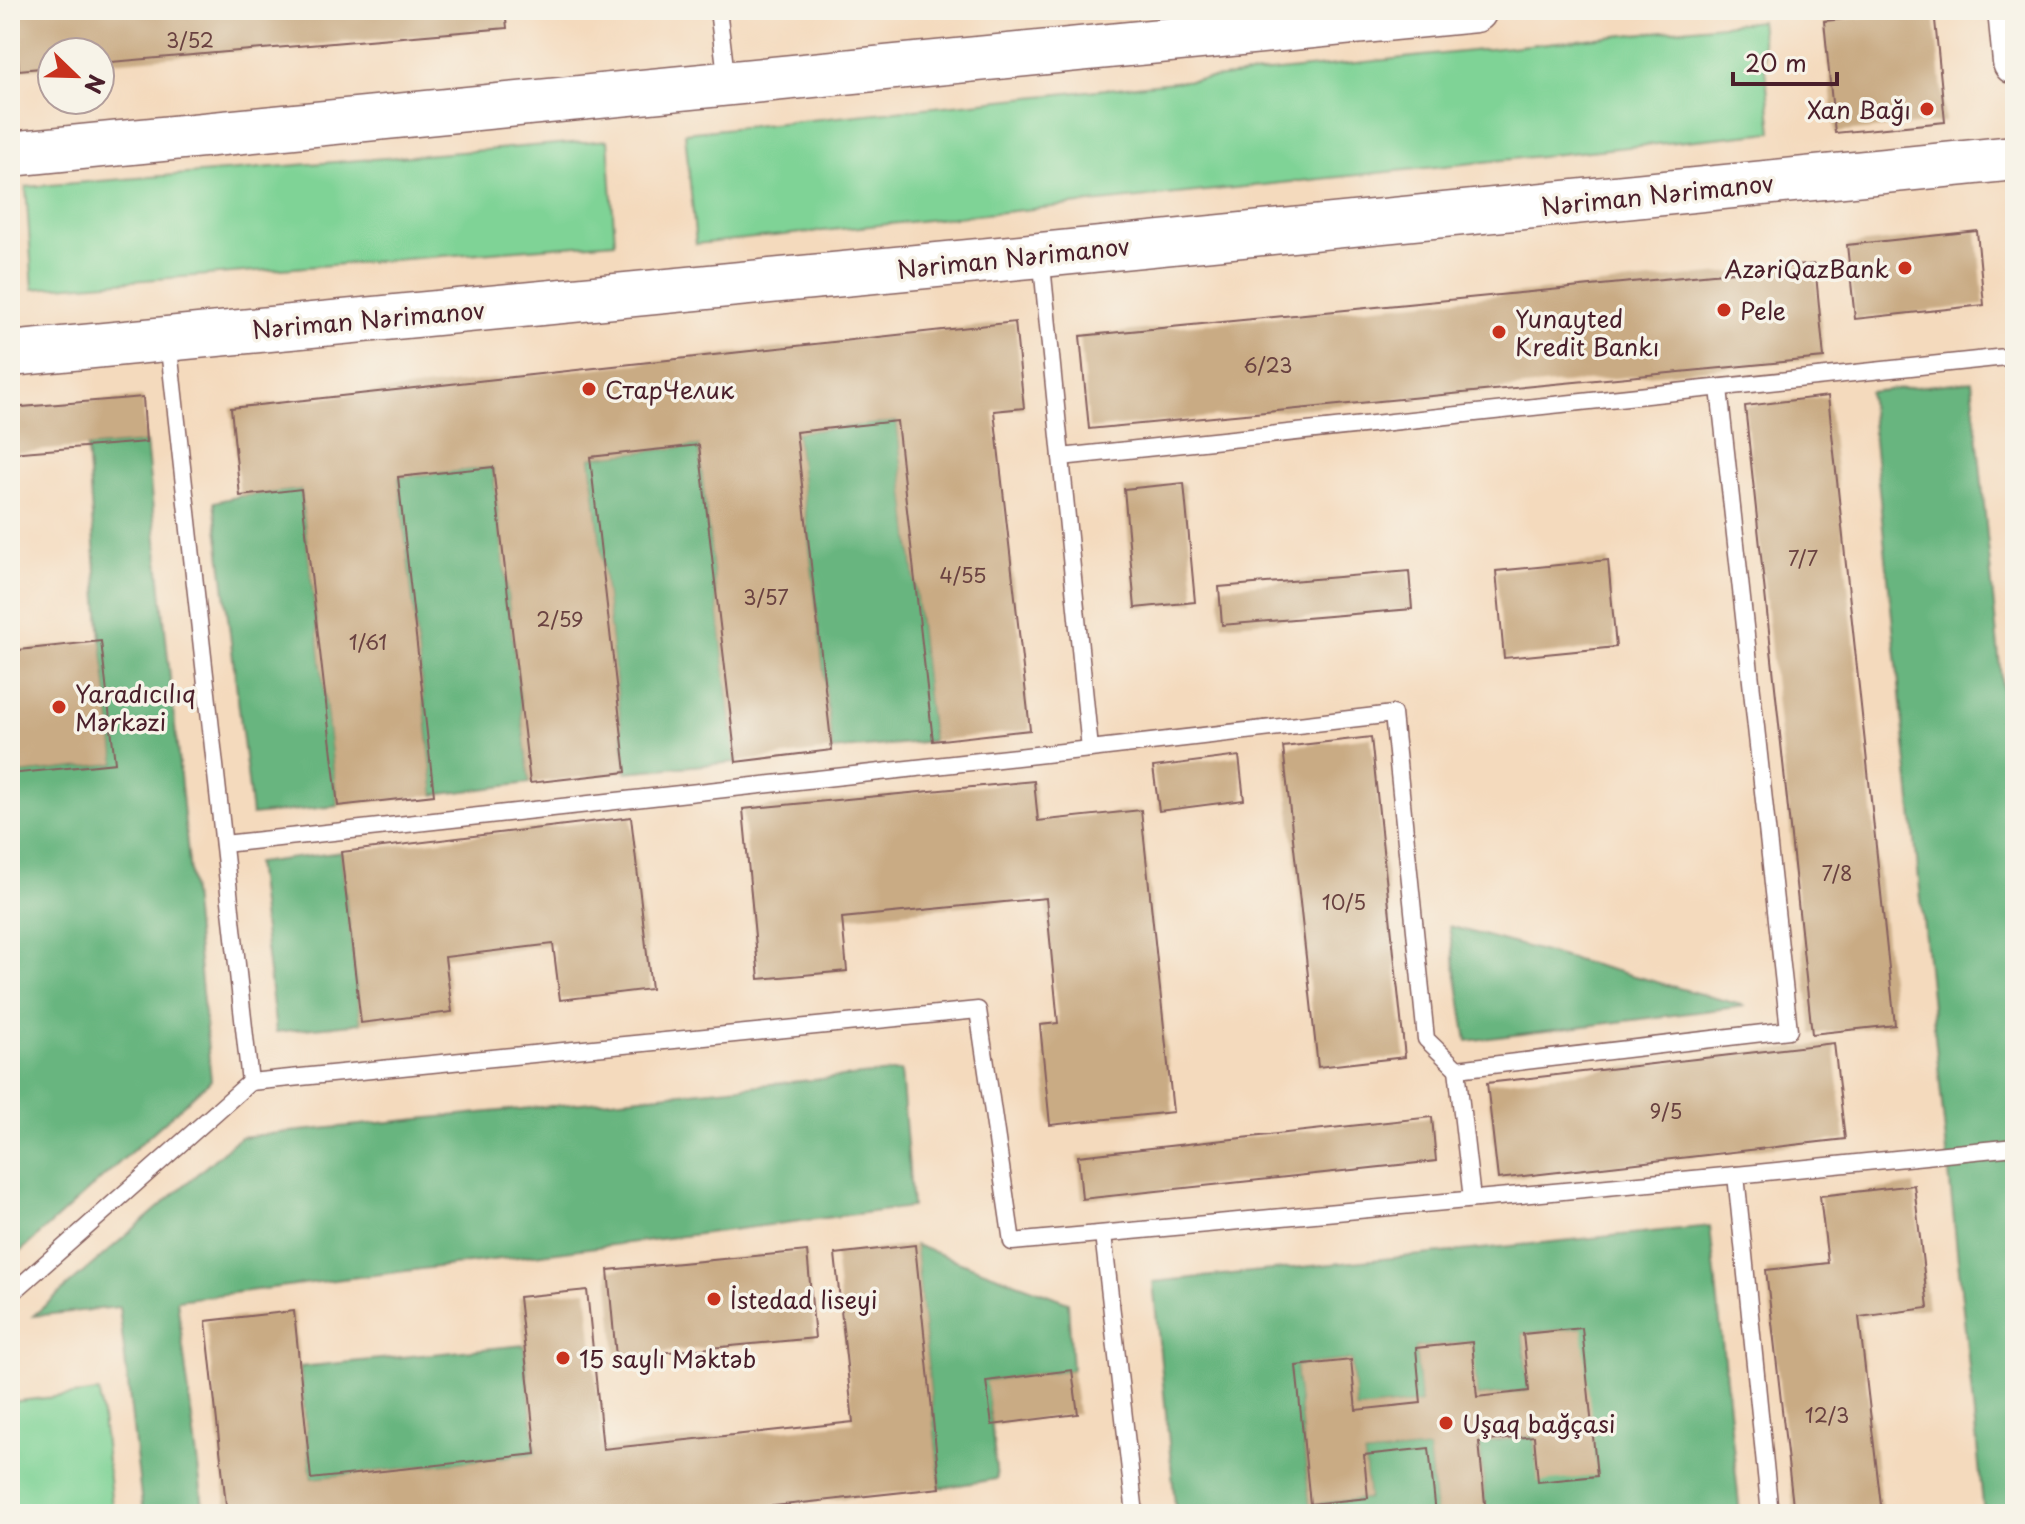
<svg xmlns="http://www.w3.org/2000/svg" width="2025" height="1524" viewBox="0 0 2025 1524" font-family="'Playpen Sans',sans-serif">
<rect width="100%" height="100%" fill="#f7f3e8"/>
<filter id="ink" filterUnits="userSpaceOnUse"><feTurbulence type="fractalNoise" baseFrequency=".0125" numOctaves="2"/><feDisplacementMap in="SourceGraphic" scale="16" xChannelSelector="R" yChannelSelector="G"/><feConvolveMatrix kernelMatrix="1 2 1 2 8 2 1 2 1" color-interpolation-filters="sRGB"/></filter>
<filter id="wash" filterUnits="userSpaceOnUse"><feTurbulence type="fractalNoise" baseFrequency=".006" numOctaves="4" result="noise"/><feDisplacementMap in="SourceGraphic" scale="32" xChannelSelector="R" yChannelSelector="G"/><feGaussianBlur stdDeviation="1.8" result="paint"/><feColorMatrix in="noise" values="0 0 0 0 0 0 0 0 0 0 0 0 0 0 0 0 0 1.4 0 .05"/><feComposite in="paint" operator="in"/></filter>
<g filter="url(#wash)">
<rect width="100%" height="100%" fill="#f4dabd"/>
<!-- green -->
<g fill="#7fd396" stroke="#647960" stroke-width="2">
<polygon points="1760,21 1772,132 696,244 685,133"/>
<polygon points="608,140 615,242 33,289 26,187"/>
<polygon points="99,1392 113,1514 10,1514 10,1402"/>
</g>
<!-- forest -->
<g fill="#67b57f" stroke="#586a55" stroke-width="2">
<polygon points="1972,381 2015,822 2015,1514 1984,1514 1869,392"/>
<polygon points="897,421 933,741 832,750 796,432"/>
<polygon points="146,442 211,1080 10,1261 10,774 115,763 101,641 87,447"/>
<polygon points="699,445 736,762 626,772 590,457"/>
<polygon points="493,467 530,783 434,795 398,477"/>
<polygon points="301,489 338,806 252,815 214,502 240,496"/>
<polygon points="341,852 361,1023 276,1032 256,863"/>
<polygon points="1449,926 1745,1006 1467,1041"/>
<polygon points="901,1071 912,1207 177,1300 204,1514 143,1514 119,1307 33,1316 240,1137"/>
<polygon points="1710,1226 1740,1514 1486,1514 1479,1442 1534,1436 1539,1482 1581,1328 1523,1334 1529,1391 1477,1397 1471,1342 1416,1348 1421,1403 1356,1410 1351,1360 1296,1366 1310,1504 1368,1498 1364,1455 1429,1448 1436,1514 1176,1514 1153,1282"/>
<polygon points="915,1245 1068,1302 1072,1370 987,1381 997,1479 940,1488"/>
<polygon points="524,1345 536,1454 311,1479 300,1367"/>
</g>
<g id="blocks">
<!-- building -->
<g fill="#c9ab84">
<polygon points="14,10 505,10 507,28 100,63 100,52 52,52 52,67 19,70"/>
<polygon points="551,10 603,10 603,12 551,17"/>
<polygon points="1934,10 1945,122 1835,133 1824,21"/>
<polygon points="1977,231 1984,305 1855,319 1847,245"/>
<polygon points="1815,264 1824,358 1089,429 1080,336"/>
<polygon points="1015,322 1024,408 994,411 1030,730 933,741 897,421 796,432 832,750 736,762 699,445 590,457 626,772 530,783 493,467 398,477 434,795 338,806 301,489 240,496 231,408"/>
<polygon points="1828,396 1895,1025 1812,1034 1745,406"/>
<polygon points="143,397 146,442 10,453 10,408"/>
<polygon points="1184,483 1195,602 1135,608 1124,489"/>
<polygon points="1608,560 1616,647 1504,658 1496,571"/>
<polygon points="1409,571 1412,609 1222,625 1219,587"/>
<polygon points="101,641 115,763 10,774 10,651"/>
<polygon points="1371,737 1405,1057 1318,1067 1283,747"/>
<polygon points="1239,756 1244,800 1159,811 1153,767"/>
<polygon points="1034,781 1038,821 1141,810 1173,1112 1050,1125 1040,1025 1058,1023 1046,898 842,918 847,971 759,979 743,809"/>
<polygon points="631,817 651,989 560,1000 553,944 445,957 452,1012 361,1023 341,852"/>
<polygon points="1834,1043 1845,1139 1498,1179 1487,1083"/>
<polygon points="1432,1117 1436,1161 1082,1199 1078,1156"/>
<polygon points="1914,1185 1928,1308 1859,1317 1882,1514 1794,1514 1766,1270 1828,1263 1820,1196"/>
<polygon points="915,1245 940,1488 701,1514 227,1514 206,1321 294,1311 311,1479 536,1454 519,1297 587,1290 603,1449 853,1422 835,1254"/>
<polygon points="807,1251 815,1338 616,1357 608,1270"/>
<polygon points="1582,1328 1597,1476 1538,1482 1534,1436 1479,1442 1486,1514 1436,1514 1429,1448 1364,1455 1368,1498 1310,1504 1296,1366 1351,1360 1356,1410 1421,1403 1416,1348 1472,1342 1477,1397 1529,1391 1523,1334"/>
<polygon points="1072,1370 1078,1414 992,1425 986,1381"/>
</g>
</g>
</g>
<g filter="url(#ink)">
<use href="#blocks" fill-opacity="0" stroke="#86605e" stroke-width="2"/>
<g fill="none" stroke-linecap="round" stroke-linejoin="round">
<defs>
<g id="lane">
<polyline points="718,10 727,83"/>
<polyline points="1041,255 1061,457 2015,356"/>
<polyline points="168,340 250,1082 978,1010 1012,1242 1736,1175 2015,1147"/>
<polyline points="1061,457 1090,749 1393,714 1426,1039 1457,1069"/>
<polyline points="224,844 1090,749"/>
<polyline points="1736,1175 1770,1514"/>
<polyline points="1472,1199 1457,1069 1789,1030 1719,388"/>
<polyline points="1103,1234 1135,1514"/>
<polyline points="10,1295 250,1082"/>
</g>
<g id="secondary">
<polyline points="2010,10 2015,62"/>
<polyline points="10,154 1475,10"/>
<polyline points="10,354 1041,255 2015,158"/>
</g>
</defs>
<!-- lane casing -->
<use href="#lane" stroke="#86605e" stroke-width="19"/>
<!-- secondary casing -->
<use href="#secondary" stroke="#86605e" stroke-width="47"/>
<!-- lane -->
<use href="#lane" stroke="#fff" stroke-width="16"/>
<!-- secondary -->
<use href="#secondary" stroke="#fff" stroke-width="44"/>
</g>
</g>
<!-- markers -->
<g fill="#c8321e" stroke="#f7f3e8" stroke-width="3">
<circle cx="1927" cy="109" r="8"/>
<circle cx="1905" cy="268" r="8"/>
<circle cx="1724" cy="310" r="8"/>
<circle cx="1499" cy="332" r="8"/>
<circle cx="589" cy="389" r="8"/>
<circle cx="59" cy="707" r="8"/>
<circle cx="714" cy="1299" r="8"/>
<circle cx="563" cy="1358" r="8"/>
<circle cx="1446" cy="1423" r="8"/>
</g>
<g text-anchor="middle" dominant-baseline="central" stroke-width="7" stroke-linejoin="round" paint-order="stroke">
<!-- number labels -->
<g font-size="20" fill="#6a4241">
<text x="190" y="40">3/52</text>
<text x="1268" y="365">6/23</text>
<text x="1803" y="558">7/7</text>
<text x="963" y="575">4/55</text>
<text x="766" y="597">3/57</text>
<text x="560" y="619">2/59</text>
<text x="368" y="642">1/61</text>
<text x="1837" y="873">7/8</text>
<text x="1344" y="902">10/5</text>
<text x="1666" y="1111">9/5</text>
<text x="1827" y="1415">12/3</text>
</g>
<!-- poi labels -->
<g font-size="24" fill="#4a1f2b" stroke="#f7f3e8" text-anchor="start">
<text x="1911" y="109" text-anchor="end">Xan Bağı</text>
<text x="1889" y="268" text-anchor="end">AzəriQazBank</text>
<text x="1740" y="310">Pele</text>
<text x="1515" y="318">Yunayted<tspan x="1515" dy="28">Kredit Bankı</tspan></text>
<text x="605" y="389">СтарЧелик</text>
<text x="75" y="693">Yaradıcılıq<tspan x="75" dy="28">Mərkəzi</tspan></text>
<text x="730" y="1299">İstedad liseyi</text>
<text x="579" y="1358">15 saylı Məktəb</text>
<text x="1462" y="1423">Uşaq bağçasi</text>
</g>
<!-- street labels -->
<g font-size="24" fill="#4a1f2b" stroke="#f7f3e8">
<text transform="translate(1657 194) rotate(-6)">Nəriman Nərimanov</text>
<text transform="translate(1013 257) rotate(-6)">Nəriman Nərimanov</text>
<text transform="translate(368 319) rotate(-5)">Nəriman Nərimanov</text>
</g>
</g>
<!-- margin -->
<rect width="2025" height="1524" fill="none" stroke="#f7f3e8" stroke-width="40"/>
<!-- north arrow -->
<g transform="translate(76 76) rotate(113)"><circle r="38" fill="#f7f3e8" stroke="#b29e9c" stroke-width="2"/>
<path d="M0-6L14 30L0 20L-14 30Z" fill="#c8321e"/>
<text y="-12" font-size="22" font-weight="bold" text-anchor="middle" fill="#4a1f2b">N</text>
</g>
<!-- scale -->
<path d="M1733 72v12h104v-12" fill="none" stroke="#4a1f2b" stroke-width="4"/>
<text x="1745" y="72" font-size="24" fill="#4a1f2b" stroke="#f7f3e8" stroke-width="6" paint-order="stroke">20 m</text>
</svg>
